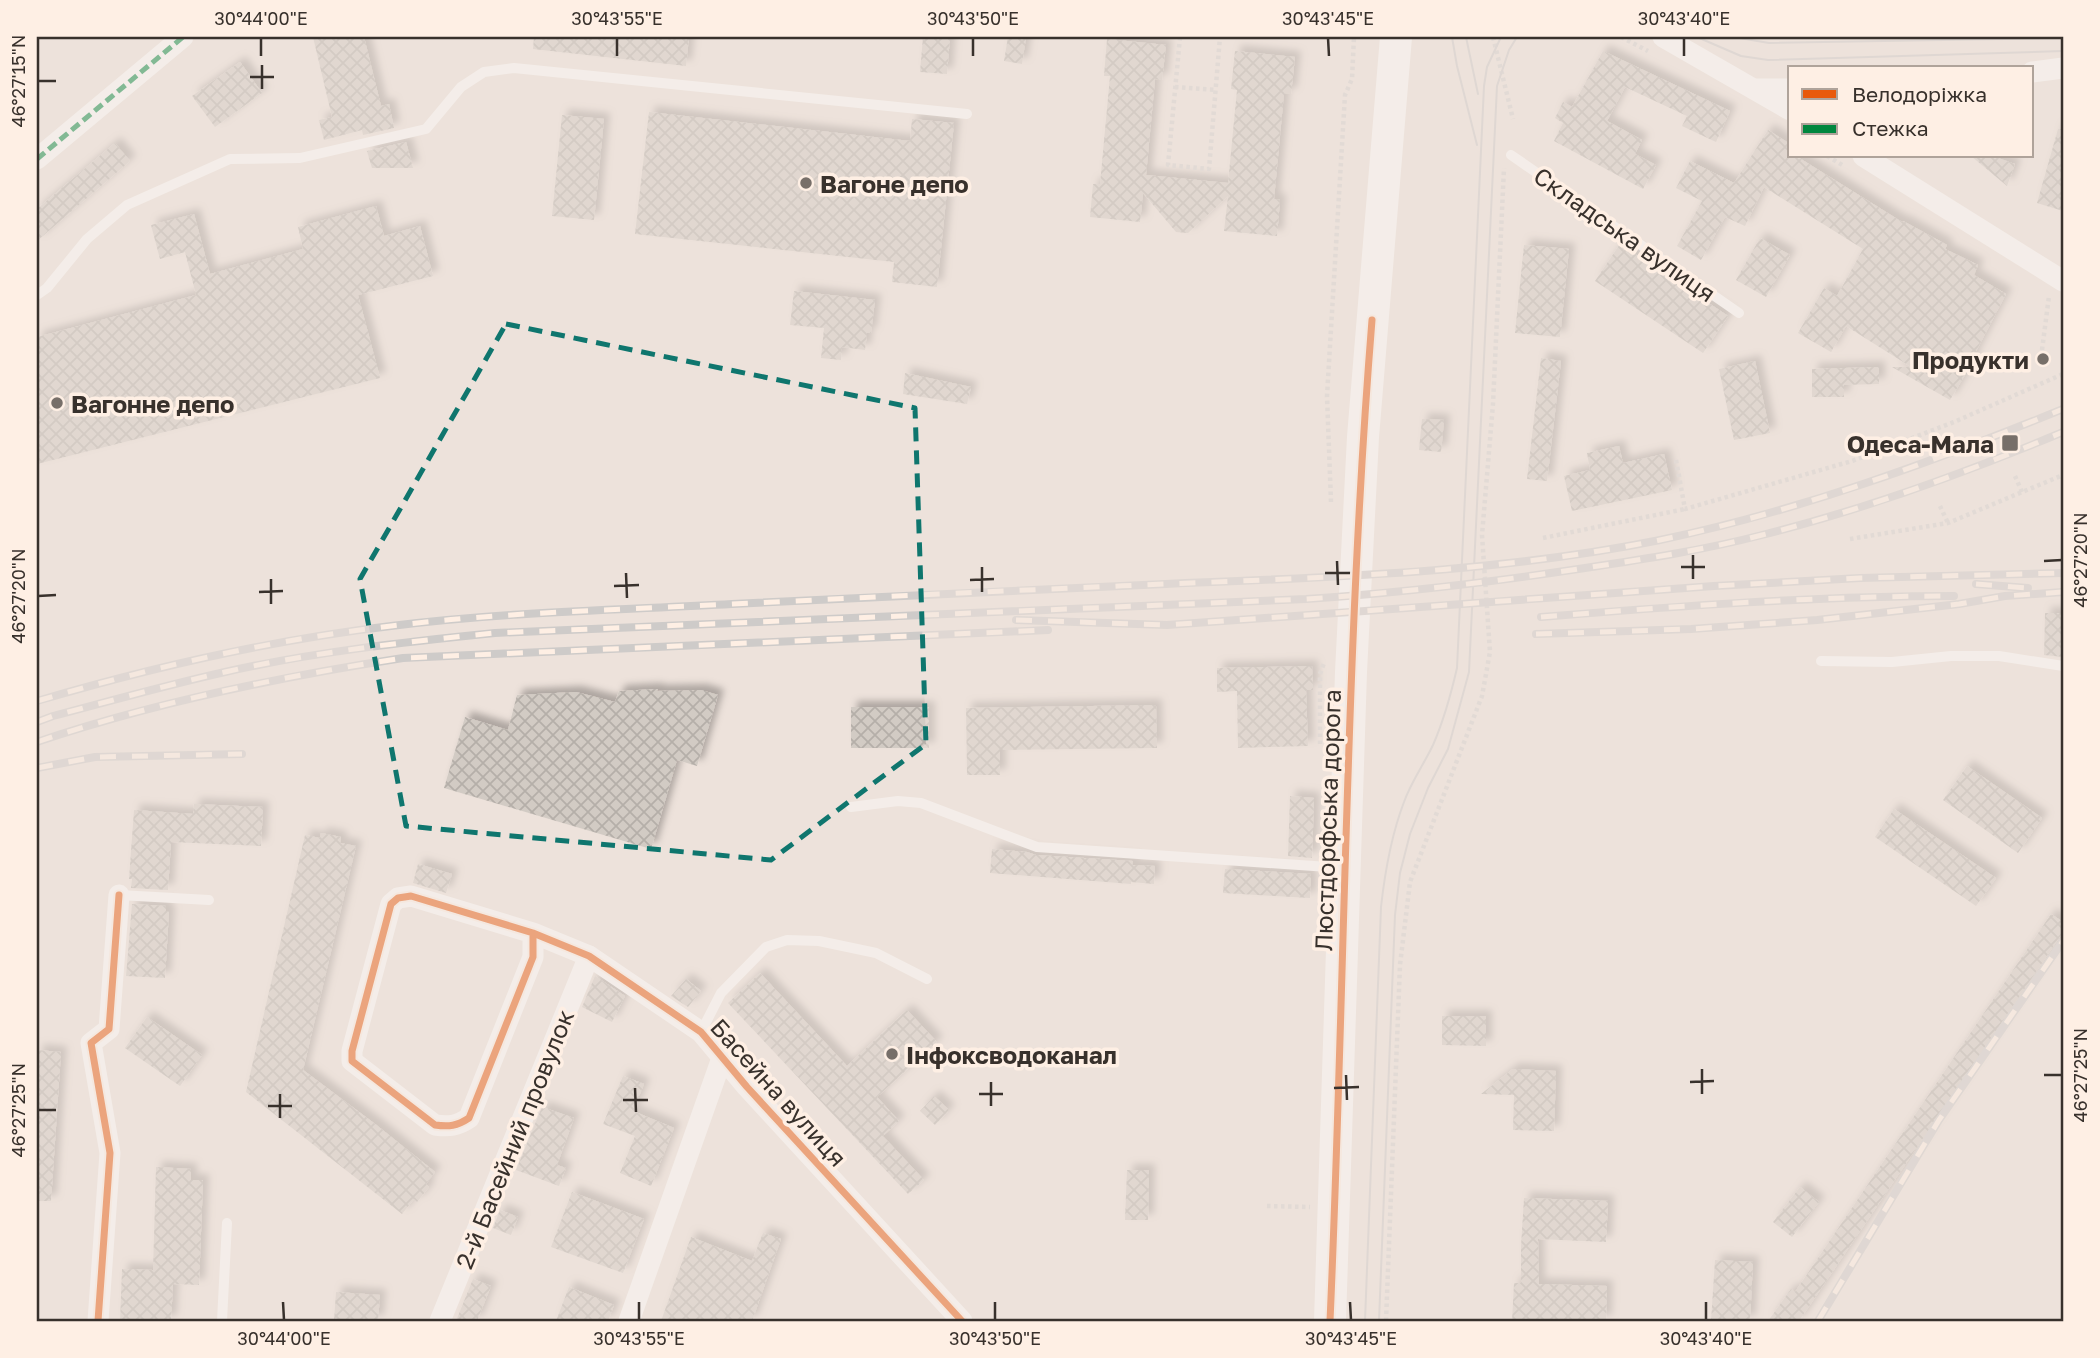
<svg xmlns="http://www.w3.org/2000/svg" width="2100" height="1358" viewBox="0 0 2100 1358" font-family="'Golos Text',sans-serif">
<defs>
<pattern id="building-cross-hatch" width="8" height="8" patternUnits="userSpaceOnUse" patternTransform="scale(1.75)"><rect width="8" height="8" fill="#d2cbc4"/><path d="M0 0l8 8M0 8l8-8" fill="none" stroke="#b5afa9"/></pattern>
<filter id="shadow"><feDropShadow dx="6" dy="-6" stdDeviation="3.5" flood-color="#0004"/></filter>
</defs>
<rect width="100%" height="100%" fill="#ede2db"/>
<!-- building -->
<g fill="url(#building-cross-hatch)" filter="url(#shadow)">
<polygon points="313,37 364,37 381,106 389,104 394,128 363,135 362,130 324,140 319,120 332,117"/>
<polygon points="534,37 689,37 686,66 533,49"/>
<polygon points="923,37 950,37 947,74 920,72"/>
<polygon points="1008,37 1026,37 1022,64 1004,61"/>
<polygon points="1107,39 1166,45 1162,80 1155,79 1146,175 1228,183 1237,90 1231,89 1235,51 1295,57 1291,94 1284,93 1274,199 1280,200 1277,236 1224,231 1228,196 1188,233 1176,232 1143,193 1140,222 1090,217 1093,184 1100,184 1110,76 1104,76"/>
<polygon points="1603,51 1730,111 1716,142 1682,126 1687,116 1625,87 1607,121 1642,140 1635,154 1656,165 1643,189 1554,141 1563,123 1555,118 1563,102 1572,107"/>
<polygon points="240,62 262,93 215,127 192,96"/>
<polygon points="649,112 910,141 912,119 954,123 937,287 892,282 894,262 635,234"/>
<polygon points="562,115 604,119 594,220 552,216"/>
<polygon points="2058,129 2063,129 2063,211 2037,203"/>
<polygon points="1768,130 1790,144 1790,156 1796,156 1902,222 1903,221 1947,245 1945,249 1978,265 1974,275 2006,294 1973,357 1975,358 1950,400 1892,367 1911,367 1846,326 1831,352 1798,333 1824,288 1837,296 1863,249 1764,187 1745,226 1725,217 1701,260 1677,246 1702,201 1676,188 1690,161 1734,183"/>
<polygon points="406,142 413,168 372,168 367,151"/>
<polygon points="115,143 130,161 37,241 37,209"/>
<polygon points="1971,156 1992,156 2015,164 2007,186"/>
<polygon points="376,206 384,236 420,226 433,276 358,295 380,378 37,464 37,337 196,295 185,252 160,259 151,225 194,214 210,274 303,249 298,227"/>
<polygon points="1760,238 1790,255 1766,297 1736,280"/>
<polygon points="1620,244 1728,316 1703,353 1595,281"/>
<polygon points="1524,245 1569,249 1560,337 1515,333"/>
<polygon points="794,291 875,300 871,333 867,333 865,350 842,347 841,360 821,358 824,328 790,325"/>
<polygon points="1541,358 1561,361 1547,481 1527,479"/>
<polygon points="1755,361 1770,433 1734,440 1719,369"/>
<polygon points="1879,367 1879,384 1844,385 1844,397 1812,397 1812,369"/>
<polygon points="905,373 971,387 967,404 903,394"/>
<polygon points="1422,419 1444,420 1441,452 1419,450"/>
<polygon points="1619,446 1623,463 1664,454 1672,490 1572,511 1564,476 1590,470 1587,453"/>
<polygon points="2045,613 2063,613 2063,657 2044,655"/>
<polygon points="1312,666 1313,690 1306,690 1308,746 1238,748 1237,691 1217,692 1217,668"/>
<polygon points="658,689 657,691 701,690 718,695 697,766 677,760 651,849 444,788 465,717 508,730 517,695 576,692 615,702 619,691"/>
<polygon points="1156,705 1157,748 1000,750 1000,775 967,775 966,708"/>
<rect x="851" y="707" width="78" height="41"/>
<polygon points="1967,766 2042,818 2018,853 1943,800"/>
<polygon points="1290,796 1314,798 1312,858 1288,856"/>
<polygon points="194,804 263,807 261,846 171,842 168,890 131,888 132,879 129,879 134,810 193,814"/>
<polygon points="1894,809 1996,878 1976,906 1875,837"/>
<polygon points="321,833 341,837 340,843 356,846 303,1070 375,1124 435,1172 426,1184 429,1187 417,1202 414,1199 402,1214 246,1092 305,835 320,838"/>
<polygon points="992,849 1027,852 1036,855 1133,861 1132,865 1155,866 1154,884 1131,882 1131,884 990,873"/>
<polygon points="418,864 452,874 446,893 413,883"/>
<polygon points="1225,869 1311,874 1310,898 1223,893"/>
<polygon points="132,904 166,906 166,911 169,911 165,978 126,976"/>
<polygon points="2051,914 2063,922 2063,932 1799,1321 1768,1321 1791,1289 1795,1292"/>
<polygon points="760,973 847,1066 907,1010 937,1042 877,1097 899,1121 883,1136 924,1180 908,1194 728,1003"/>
<polygon points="595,976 625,996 612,1022 582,1007"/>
<polygon points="686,979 701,991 688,1007 671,996"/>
<polygon points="1442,1016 1486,1016 1486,1046 1442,1045"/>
<polygon points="147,1017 202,1055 180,1086 125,1048"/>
<polygon points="37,1050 61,1052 51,1201 37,1201"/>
<polygon points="1513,1069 1556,1071 1554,1131 1513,1130 1514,1095 1481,1094"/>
<polygon points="623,1076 644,1084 633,1111 674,1128 651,1186 620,1173 635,1136 603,1124"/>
<polygon points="934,1096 949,1110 935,1125 920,1111"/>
<polygon points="542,1107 574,1118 557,1165 566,1168 559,1186 516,1170"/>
<polygon points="156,1167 191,1169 191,1180 203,1180 199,1285 173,1284 171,1321 120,1321 122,1269 153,1270"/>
<polygon points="1127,1170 1149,1170 1148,1220 1125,1220"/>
<polygon points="1800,1187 1819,1202 1792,1237 1773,1222"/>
<polygon points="572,1192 644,1219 623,1273 551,1247"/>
<polygon points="1524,1198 1608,1201 1606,1242 1538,1239 1539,1284 1607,1286 1606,1321 1512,1321 1514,1283 1521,1283 1521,1246"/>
<polygon points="500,1210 518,1217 511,1235 493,1228"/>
<polygon points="763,1233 781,1239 752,1321 661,1321 691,1237 752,1261"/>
<polygon points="1715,1260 1753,1262 1750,1321 1711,1321"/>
<polygon points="473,1279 491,1286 477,1321 456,1321"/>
<polygon points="569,1287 614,1305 608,1321 556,1321"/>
<polygon points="336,1292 380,1295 378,1321 334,1321"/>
</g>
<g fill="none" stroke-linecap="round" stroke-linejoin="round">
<!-- path -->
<g stroke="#d4d1cf" stroke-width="4.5" stroke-dasharray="3.5 3.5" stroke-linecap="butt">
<polyline points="1180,37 1168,165 1209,169 1220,37"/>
<polyline points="1493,37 1513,119"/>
<polyline points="1621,37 1648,51"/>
<polyline points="1175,87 1216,90"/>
<polyline points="1827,156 1844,166"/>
<polyline points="2042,350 2049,296"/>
<polyline points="1676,460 1685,509 1852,461 1954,422 2063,374"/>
<polyline points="2015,476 2022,492"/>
<polyline points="1331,502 1327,396 1345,95 1352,79 1354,37"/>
<polyline points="1940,506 1948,523"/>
<polyline points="1543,538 1685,509"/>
<polyline points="1850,539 1948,523 2063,475"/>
<polyline points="1320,744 1320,674 1324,663"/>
<polyline points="1267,1206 1310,1207"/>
<polyline points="1386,1321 1400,965 1410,882 1482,696 1490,652 1482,535 1493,404 1504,168"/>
</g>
<!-- service -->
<g stroke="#fcfbfa" stroke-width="10">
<polyline points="1511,155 1739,313"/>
<polyline points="37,295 47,288 87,239 127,205 230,159 300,158 426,129 461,87 484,72 514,68 967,114"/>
<polyline points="1821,661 1892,662 1951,656 1999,656 2063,666"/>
<polyline points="851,807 898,801 921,803 1037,847 1343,868"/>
<polyline points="119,895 209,900"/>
<polyline points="701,1032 721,993 766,947 787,940 819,941 876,953 927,979"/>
<polyline points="222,1321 227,1223"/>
</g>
<!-- minor -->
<g stroke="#fcfbfa" stroke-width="21">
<polyline points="1663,37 1790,110"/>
<polyline points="2032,72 2063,68"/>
<polyline points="1757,89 1790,89"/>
<polyline points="1863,156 2063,281"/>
<polyline points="37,159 183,37"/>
<path d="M 533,933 L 533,957 L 469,1118 C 457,1126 449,1127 435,1125 L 352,1061 L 352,1051 L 391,904 L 398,898 L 411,896 L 533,933 L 589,956 L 701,1032 L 747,1087 L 962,1321"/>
<polyline points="98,1321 110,1153 91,1043 109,1029 119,895"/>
<polyline points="440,1321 589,956"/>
<polyline points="629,1321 722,1058"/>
</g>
<!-- primary -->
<polyline stroke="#fcfbfa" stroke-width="32" points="1330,1321 1351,672 1363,437 1396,37"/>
<!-- tram -->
<g stroke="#cecbc9" stroke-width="2">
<polyline points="1452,37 1457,66 1477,145"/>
<polyline points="1466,37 1478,94"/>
<polyline points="1697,37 1741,56 1768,60 2063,51"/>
<polyline points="1734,37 1769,43 2063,38"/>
<path d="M 1365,1321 L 1381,907 C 1385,871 1391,836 1404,802 C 1411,782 1424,764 1433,745 C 1444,720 1451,694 1457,668 L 1484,86 L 1487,67 L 1501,37"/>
<polyline points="1379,1321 1395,915 1400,873 1410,834 1428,788 1448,749 1469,672 1497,86 1509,50 1517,37"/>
</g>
<defs>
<g id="rail">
<polyline points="1976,584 2028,588"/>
<path d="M 1541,617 C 1679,606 1816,596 1954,596"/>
<polyline points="1016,620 1167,625 1714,586 1860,578 2063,573"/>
<polyline points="1536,634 1691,629 1817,620 1959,604 2005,596 2063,592"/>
<path d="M 37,701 C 153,667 271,640 391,626 C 504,612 618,610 732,604 C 876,597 1021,590 1166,584 C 1331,577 1497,573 1660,540 C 1799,511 1932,462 2063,409"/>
<path d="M 37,722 L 53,716 C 110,701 167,685 225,672 C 314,652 404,642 495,633 L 1306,599 C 1399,593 1492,582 1585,568 C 1645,559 1704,550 1762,535 C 1866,509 1965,473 2063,432"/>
<path d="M 37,742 C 156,702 279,677 403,658 L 1048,630"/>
<polyline points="37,768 95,757 242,754"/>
<polyline points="1818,1321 1939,1120 2063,941"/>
</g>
</defs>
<!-- rail casing -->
<use href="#rail" stroke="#cecbc9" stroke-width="8"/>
<!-- rail -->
<use href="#rail" stroke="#feefe4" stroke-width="5" stroke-dasharray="16" stroke-linecap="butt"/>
<!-- quiet -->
<polyline stroke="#00873e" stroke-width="5" stroke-dasharray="10 5" stroke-linecap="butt" points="37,159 183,37"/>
<defs>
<g id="cycleway">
<path d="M 533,933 L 533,957 L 469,1118 C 457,1126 449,1127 435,1125 L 352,1061 L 352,1051 L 391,904 L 398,898 L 411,896 L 533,933 L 589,956 L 701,1032 L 747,1087 L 962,1321"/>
<polyline points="98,1321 110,1153 91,1043 109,1029 119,895"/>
<path d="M 1330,1321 C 1345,987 1345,653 1372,320"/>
</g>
</defs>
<!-- cycleway casing -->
<use href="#cycleway" stroke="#feefe4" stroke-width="11"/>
<!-- cycleway -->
<use href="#cycleway" stroke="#e8590c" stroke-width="7"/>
</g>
<!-- marked area -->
<path d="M0 0H2100V1358H0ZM 506,324 L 915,408 L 926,744 L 771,860 L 406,826 L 360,579 Z" fill="#ede2db" fill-opacity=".55" fill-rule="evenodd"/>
<path fill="none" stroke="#0f766e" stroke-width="5" stroke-dasharray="14 9" stroke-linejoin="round" d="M 506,324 L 915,408 L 926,744 L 771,860 L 406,826 L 360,579 Z"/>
<!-- ticks -->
<path fill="none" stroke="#38312c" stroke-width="2.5" d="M 261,38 L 261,56M 617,38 L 617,56M 973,38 L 973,56M 1328,38 L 1329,56M 1684,38 L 1684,56M 262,65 L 262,89M 250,77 L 274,77M 38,81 L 56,81M 1693,555 L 1693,579M 1337,561 L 1338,585M 2044,561 L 2062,560M 982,567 L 982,592M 1681,567 L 1705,567M 626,573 L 627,598M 1325,573 L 1350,573M 271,579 L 271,604M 970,580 L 994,579M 614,586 L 639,585M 259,592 L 283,591M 38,596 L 56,595M 1702,1069 L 1702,1094M 1346,1075 L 1347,1100M 2044,1075 L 2062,1075M 991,1082 L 991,1106M 1690,1082 L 1714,1081M 635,1088 L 636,1112M 1334,1088 L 1359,1087M 280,1094 L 280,1118M 979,1094 L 1003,1094M 623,1100 L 648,1100M 268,1106 L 292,1106M 38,1110 L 56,1110M 283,1302 L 284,1320M 639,1302 L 639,1320M 995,1302 L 995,1320M 1350,1302 L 1351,1320M 1706,1302 L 1706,1320"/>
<!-- markers -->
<g fill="#776f69" stroke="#feefe4" stroke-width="2.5">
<circle cx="806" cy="183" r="7"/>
<circle cx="2043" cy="359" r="7"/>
<circle cx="57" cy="403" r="7"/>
<rect x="2001" y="434" width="18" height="18" rx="3.5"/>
<circle cx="892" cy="1054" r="7"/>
</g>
<g text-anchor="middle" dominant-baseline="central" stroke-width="7" stroke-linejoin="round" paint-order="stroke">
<!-- poi labels -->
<g font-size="24" font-weight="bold" fill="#38312c" stroke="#feefe4" text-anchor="start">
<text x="820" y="183">Вагоне депо</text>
<text x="2029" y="359" text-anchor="end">Продукти</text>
<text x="71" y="403">Вагонне депо</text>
<text x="1994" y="443" text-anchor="end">Одеса-Мала</text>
<text x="906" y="1054">Інфоксводоканал</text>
</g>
<!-- street labels -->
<g font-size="24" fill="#38312c" stroke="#feefe4">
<text transform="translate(1625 234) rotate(35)">Складська вулиця</text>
<text transform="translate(1327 820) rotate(-88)">Люстдорфська дорога</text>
<text transform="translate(779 1092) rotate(48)">Басейна вулиця</text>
<text transform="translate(514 1139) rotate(-68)">2-й Басейний провулок</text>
</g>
</g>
<!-- border -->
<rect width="2100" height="1358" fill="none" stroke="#feefe4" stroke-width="77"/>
<!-- legend -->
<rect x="1788" y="66" width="245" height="91" fill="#feefe4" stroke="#afa39a" stroke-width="2"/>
<rect x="1802" y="89" width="35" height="10" fill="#e8590c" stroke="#afa39a" stroke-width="2"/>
<text x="1852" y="102" font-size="21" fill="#38312c">Велодоріжка</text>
<rect x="1802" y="124" width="35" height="10" fill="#00873e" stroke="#afa39a" stroke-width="2"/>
<text x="1852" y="136" font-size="21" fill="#38312c">Стежка</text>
<rect x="38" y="38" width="2024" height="1282" fill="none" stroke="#38312c" stroke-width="2.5"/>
<g font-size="18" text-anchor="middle" fill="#38312c">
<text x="261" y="25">30°44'00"E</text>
<text x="617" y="25">30°43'55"E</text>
<text x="973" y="25">30°43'50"E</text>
<text x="1328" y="25">30°43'45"E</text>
<text x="1684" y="25">30°43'40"E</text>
<text transform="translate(19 81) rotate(-90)" y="6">46°27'15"N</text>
<text transform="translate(2081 560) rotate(-90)" y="6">46°27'20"N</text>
<text transform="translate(19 596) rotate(-90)" y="6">46°27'20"N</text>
<text transform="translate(2081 1075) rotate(-90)" y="6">46°27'25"N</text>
<text transform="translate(19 1110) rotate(-90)" y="6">46°27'25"N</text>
<text x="284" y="1345">30°44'00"E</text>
<text x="639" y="1345">30°43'55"E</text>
<text x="995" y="1345">30°43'50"E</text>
<text x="1351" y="1345">30°43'45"E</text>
<text x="1706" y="1345">30°43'40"E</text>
</g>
</svg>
